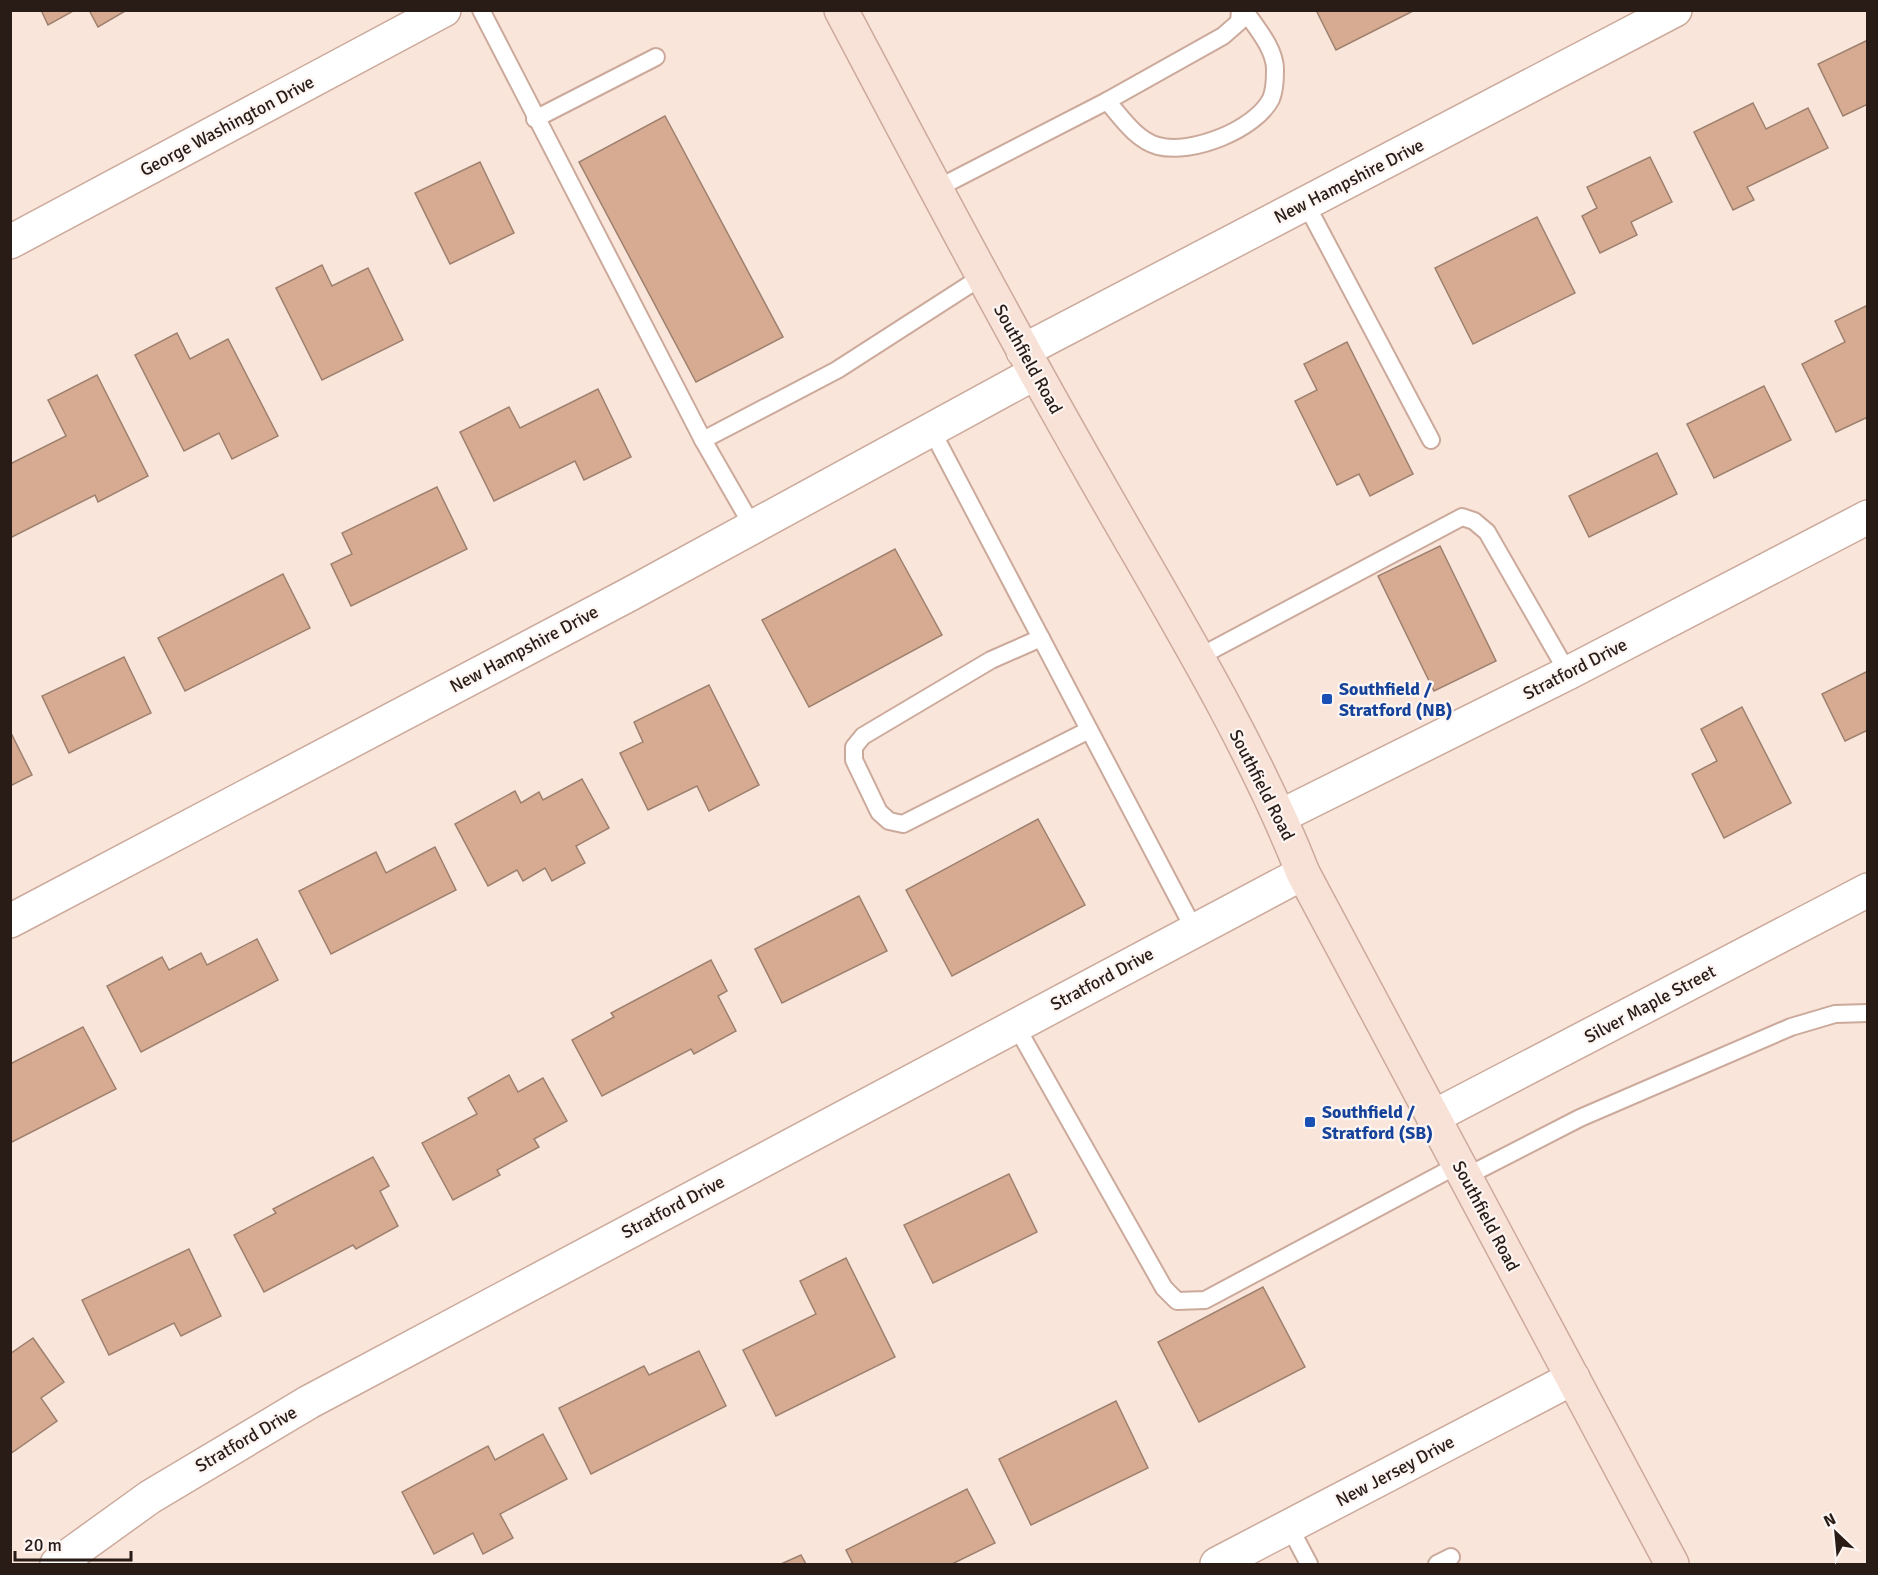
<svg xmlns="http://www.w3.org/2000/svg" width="1878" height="1575" viewBox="0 0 1878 1575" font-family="Signika,sans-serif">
<rect width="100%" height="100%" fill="#fae5db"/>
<!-- building -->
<g fill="#d6ab92" stroke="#9e806e" stroke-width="1.5">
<polygon points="41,10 75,10 48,25"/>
<polygon points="89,10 127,10 98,27"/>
<polygon points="1316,10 1415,10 1336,50"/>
<polygon points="1868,40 1868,104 1843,116 1818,64"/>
<polygon points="1753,103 1766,129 1808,108 1828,148 1747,187 1754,200 1733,210 1694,132"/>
<polygon points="665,116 783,337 696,382 579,162"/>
<polygon points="1650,157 1672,202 1631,222 1637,235 1600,253 1582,216 1597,208 1587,187"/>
<polygon points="480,162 514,233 450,264 415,193"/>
<polygon points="1537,217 1575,293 1473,344 1435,268"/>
<polygon points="322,265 332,286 368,268 403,340 322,380 276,288"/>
<polygon points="1868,305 1868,417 1836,432 1802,364 1845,342 1835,321"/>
<polygon points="177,333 190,359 228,339 278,436 232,459 219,433 184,451 135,355"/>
<polygon points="1347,342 1413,474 1370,496 1359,474 1337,485 1295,401 1317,390 1304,364"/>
<polygon points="97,375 148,476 98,502 95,495 10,538 10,464 66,436 48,400"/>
<polygon points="1764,386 1791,440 1714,478 1687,424"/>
<polygon points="598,389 631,457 584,480 575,461 494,501 460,432 509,407 520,428"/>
<polygon points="1657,453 1677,494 1589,537 1569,496"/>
<polygon points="437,487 467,549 351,606 331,564 352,554 342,533"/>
<polygon points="1440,546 1496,661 1434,691 1378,576"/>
<polygon points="895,549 942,635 809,707 762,620"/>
<polygon points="283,574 310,628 185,691 158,638"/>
<polygon points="124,657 151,713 69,753 42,696"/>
<polygon points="1868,671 1868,730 1845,741 1822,694"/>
<polygon points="709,685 759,785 709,811 697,786 648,810 620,753 643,742 634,722"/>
<polygon points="1742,707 1791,803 1724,838 1692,774 1717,761 1701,729"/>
<polygon points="10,731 32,775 10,786"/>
<polygon points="582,779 609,828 576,846 585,863 552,881 545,868 523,881 517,870 488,886 455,824 515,791 521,803 539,792 543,800"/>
<polygon points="1038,819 1085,905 952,976 906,890"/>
<polygon points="435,847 456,890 331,954 299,891 376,852 386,873"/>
<polygon points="859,896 887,951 782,1003 755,949"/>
<polygon points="257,939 278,980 141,1052 107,986 162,957 169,970 201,953 207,965"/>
<polygon points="711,960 727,991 718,996 736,1031 694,1054 691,1049 602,1096 572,1040 614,1017 611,1013"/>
<polygon points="83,1027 116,1089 10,1143 10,1064"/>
<polygon points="509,1075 518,1092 543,1078 567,1121 534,1139 539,1147 497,1170 500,1175 453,1200 422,1143 477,1114 468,1098"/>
<polygon points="373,1157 389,1186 380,1191 398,1226 356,1249 353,1245 264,1292 234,1235 276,1213 273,1209"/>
<polygon points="1009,1174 1037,1232 933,1283 904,1225"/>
<polygon points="189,1249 221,1316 181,1336 174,1323 109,1355 82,1300"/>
<polygon points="846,1258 895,1357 776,1416 743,1350 816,1314 800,1281"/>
<polygon points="1263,1287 1305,1367 1199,1422 1158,1342"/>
<polygon points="33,1338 64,1382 41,1398 57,1421 10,1454 10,1354"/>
<polygon points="699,1351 726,1406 591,1474 559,1408 644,1366 649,1375"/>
<polygon points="1116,1401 1148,1468 1031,1525 999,1459"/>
<polygon points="543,1434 567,1479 500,1514 513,1538 483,1554 473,1533 434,1554 402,1492 488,1446 495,1460"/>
<polygon points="967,1489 995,1543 952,1564 853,1564 846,1550"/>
<polygon points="801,1555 806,1564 781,1564"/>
</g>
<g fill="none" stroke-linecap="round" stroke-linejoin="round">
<defs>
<g id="lane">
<polyline points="481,10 703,440 753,527"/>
<path d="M 1107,101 C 1121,117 1136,140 1158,146 C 1191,155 1255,130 1271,99 C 1274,92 1275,78 1275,71 C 1276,50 1256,27 1244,10"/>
<polyline points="535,119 656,57"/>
<polyline points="936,189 1107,101 1223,36 1239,22 1240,10"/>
<polyline points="1306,204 1431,440"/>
<polyline points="931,429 1194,929"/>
<polyline points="703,440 837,370 983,276"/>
<polyline points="1041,638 991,660 863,736 854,747 854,760 879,812 889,821 903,824 1089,730"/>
<polyline points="1197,658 1462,517 1474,521 1487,532 1568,673"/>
<polyline points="1016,1026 1164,1288 1177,1301 1205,1300 1458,1165"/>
<polyline points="1465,1177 1580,1118 1791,1027 1835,1014 1868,1013"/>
<polyline points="1289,1526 1309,1564"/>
<polyline points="1437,1564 1451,1557"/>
</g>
<g id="street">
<polyline points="10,242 444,10"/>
<polyline points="1023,351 1675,10"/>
<polyline points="1281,816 1568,673 1868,517"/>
<polyline points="10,921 630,594 1035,373"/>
<polyline points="1433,1117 1868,890"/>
<polyline points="57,1564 150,1497 309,1402 1303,873"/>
<polyline points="1217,1564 1573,1378"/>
</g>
<path id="secondary" d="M 841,10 C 924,167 1007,324 1095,478 C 1167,605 1250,738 1303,873 L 1672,1564"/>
</defs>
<!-- lane casing -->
<use href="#lane" stroke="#ccaa9b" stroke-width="20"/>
<!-- street casing -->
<use href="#street" stroke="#ccaa9b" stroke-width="36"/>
<!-- secondary casing -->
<use href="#secondary" stroke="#ccaa9b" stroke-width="36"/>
<!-- lane -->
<use href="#lane" stroke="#fff" stroke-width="16"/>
<!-- street -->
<use href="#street" stroke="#fff" stroke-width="33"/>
<!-- secondary -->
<use href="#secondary" stroke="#f8e1d7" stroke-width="33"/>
</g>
<!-- markers -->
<g fill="#1a4fb4" stroke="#fdf5f2" stroke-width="2">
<rect x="1321" y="693" width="12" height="12" rx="3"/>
<rect x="1304" y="1116" width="12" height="12" rx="3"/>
</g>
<g text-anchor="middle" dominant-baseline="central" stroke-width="4.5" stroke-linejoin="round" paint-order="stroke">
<!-- street labels -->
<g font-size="18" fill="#291c16" stroke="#fdf5f2">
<text transform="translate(227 126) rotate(-28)">George Washington Drive</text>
<text transform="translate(1349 181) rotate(-27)">New Hampshire Drive</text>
<text transform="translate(1028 359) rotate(61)">Southfield Road</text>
<text transform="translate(524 649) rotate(-28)">New Hampshire Drive</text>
<text transform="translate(1575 669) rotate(-27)">Stratford Drive</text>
<text transform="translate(1262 785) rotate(63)">Southfield Road</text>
<text transform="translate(1102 979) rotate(-28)">Stratford Drive</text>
<text transform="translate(1650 1004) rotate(-28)">Silver Maple Street</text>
<text transform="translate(673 1207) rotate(-28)">Stratford Drive</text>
<text transform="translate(1486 1216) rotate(62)">Southfield Road</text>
<text transform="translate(246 1439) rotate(-30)">Stratford Drive</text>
<text transform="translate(1395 1471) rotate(-28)">New Jersey Drive</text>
</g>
<!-- transit labels -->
<g font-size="18" font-weight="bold" fill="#164399" stroke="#fdf5f2" text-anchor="start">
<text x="1339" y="689">Southfield /<tspan x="1339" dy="21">Stratford (NB)</tspan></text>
<text x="1322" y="1112">Southfield /<tspan x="1322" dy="21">Stratford (SB)</tspan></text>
</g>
</g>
<!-- border -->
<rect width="1878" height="1575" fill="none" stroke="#291c16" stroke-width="24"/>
<!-- north arrow -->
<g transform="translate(1836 1533) rotate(334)" stroke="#fdf5f2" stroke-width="4.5" paint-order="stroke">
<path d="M0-4.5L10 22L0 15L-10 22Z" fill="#291c16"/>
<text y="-9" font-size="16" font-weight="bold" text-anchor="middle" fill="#291c16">N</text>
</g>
<!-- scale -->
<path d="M15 1551v9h116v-9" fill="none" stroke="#291c16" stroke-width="3"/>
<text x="24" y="1551" font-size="18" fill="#291c16" stroke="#fdf5f2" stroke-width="4.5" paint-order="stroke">20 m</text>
</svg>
